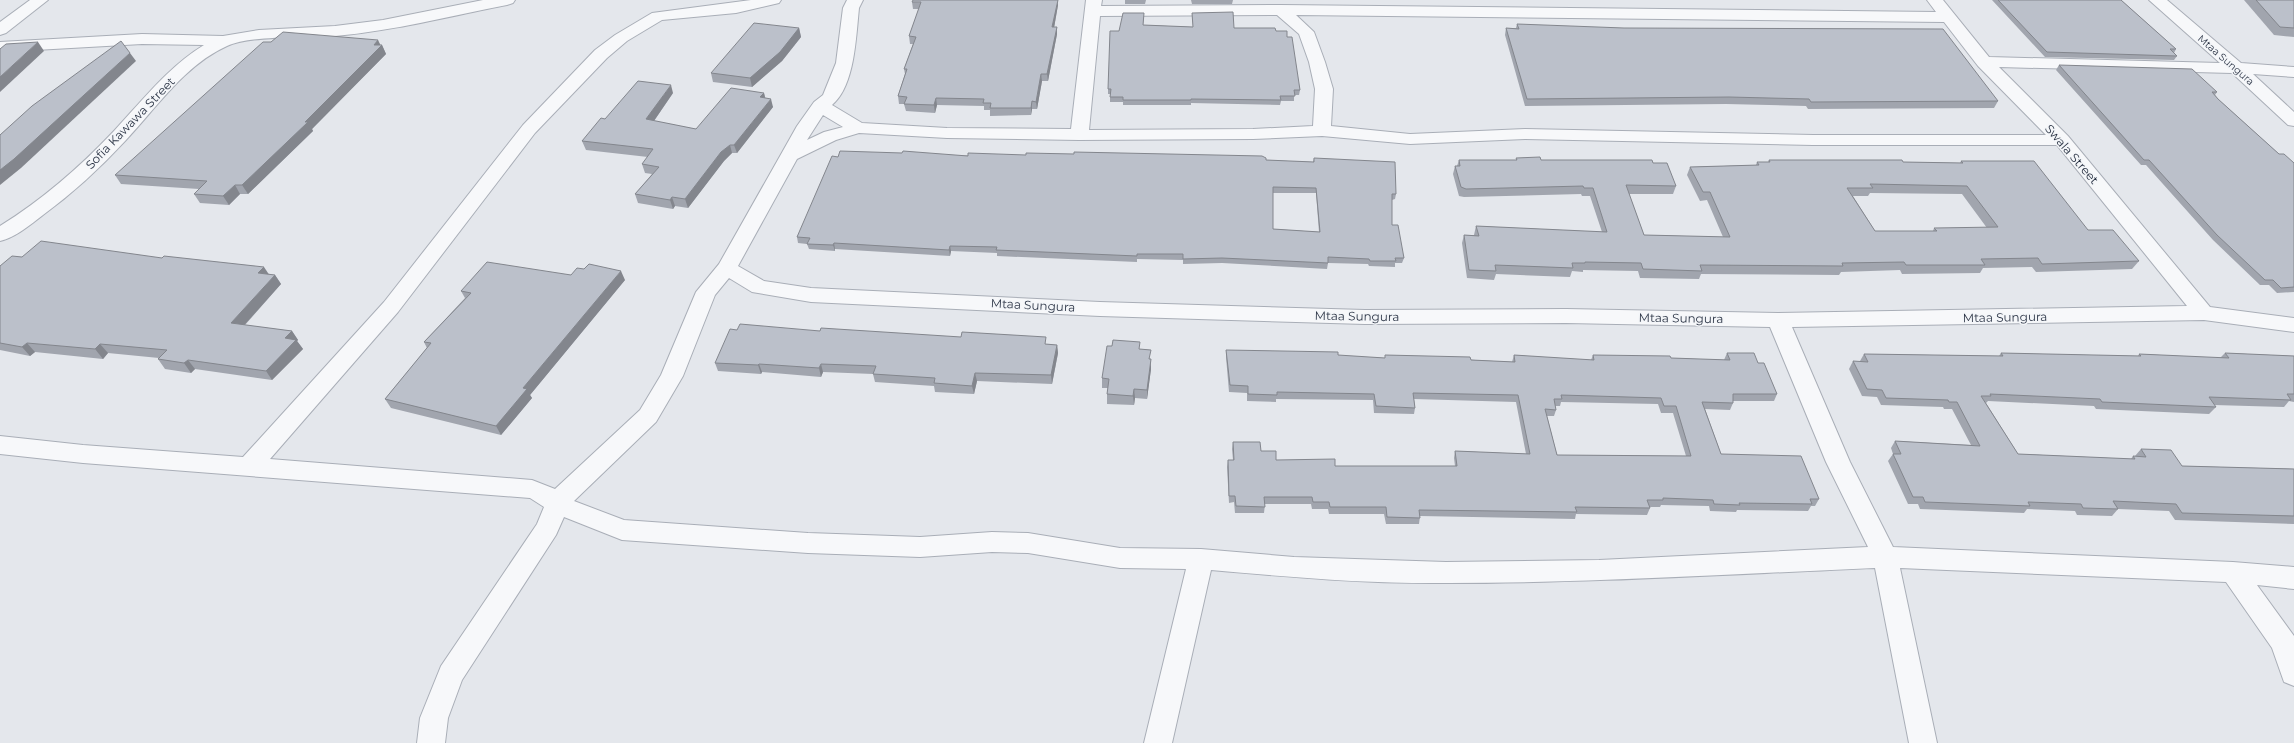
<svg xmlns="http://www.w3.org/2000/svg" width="2294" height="743" viewBox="0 0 2294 743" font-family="Montserrat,sans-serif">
<rect width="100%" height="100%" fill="#e4e7ec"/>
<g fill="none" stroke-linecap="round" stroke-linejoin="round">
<defs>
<g id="street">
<polygon points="30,0 48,0 6,33 0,35 0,22"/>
<path d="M 483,0 L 515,0 L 513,3 L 507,5 C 450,16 393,31 335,36 C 307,38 251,35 227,46 C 186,64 156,108 126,140 C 101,167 73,193 43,215 C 30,225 16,237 0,241 L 0,226 C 42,200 80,167 114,131 C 142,101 168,67 204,45 L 142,44 L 0,52 L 0,42 L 142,34 L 223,36 L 259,30 L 335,26 L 383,20 Z"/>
<path d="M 751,0 L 781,0 L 779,3 L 736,13 L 662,20 L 627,41 L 607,58 L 535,133 L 398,312 L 270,459 L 532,480 L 555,489 L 640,410 L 661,375 L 696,292 L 719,264 L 797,126 L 814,102 L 823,95 L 836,63 L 843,8 L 847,0 L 863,0 L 859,8 C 856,36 855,86 832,105 L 862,123 L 947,128 L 1071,129 L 1086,0 L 1102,0 L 1101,6 L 1281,5 L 1936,12 L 1927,0 L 1943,0 L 1989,57 L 2220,63 L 2149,0 L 2167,0 L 2241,63 L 2294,67 L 2294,77 L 2253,74 L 2294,112 L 2294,126 L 2288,125 L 2232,73 L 1999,67 L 2068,136 L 2210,307 L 2294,318 L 2294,332 L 2204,320 L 1792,327 L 1850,462 L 1893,547 L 2233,562 L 2294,567 L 2294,589 L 2257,585 L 2294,636 L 2294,686 L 2284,682 L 2272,648 L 2226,582 L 1900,568 L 1937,743 L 1909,743 L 1875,568 C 1732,574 1590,583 1448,583 C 1369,584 1289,577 1211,570 L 1172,743 L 1144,743 L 1186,569 L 1120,568 L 1028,553 L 992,552 L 920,557 L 808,553 L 622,540 L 564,517 L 556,535 L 462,680 L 448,718 L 445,743 L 417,743 L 420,718 L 441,666 L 537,524 L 544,507 L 530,498 L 83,463 L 0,454 L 0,436 L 83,445 L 243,457 L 384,302 L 523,125 L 595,50 L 615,35 L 652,13 ZM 1277,15 L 1299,34 L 1309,62 L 1315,89 L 1313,126 L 1253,129 L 1089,130 L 1100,16 ZM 1296,15 L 1944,22 L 1978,66 L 2046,135 L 1813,135 L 1525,129 L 1410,134 L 1331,126 L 1333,89 L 1325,62 L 1314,32 ZM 823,115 L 843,127 L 824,132 L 807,140 ZM 859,133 L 947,138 L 1079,140 L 1253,139 L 1322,136 L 1410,144 L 1525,139 L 1813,145 L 2057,145 L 2187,306 L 1778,313 L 1566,309 L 1365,310 L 1100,302 L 811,288 L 764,281 L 738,266 L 797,159 L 836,140 ZM 729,278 L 752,292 L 811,302 L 1100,316 L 1365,324 L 1566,323 L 1770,327 L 1826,462 L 1868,547 L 1599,560 L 1446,562 L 1294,557 L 1201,549 L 1120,548 L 1028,533 L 992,532 L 920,537 L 808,533 L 624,520 L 574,501 L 656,422 L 683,376 L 715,295 Z"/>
</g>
</defs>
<!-- street casing -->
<use href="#street" stroke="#a9aeb7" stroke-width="2"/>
<!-- street -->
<use href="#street" fill="#f7f8fa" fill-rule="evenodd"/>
</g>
<!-- wall -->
<g fill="#a1a5ae" fill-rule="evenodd">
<polygon points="1125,0 1146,0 1145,4 1125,4"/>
<polygon points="1191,0 1233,0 1232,4 1192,4"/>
<polygon points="1992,0 2121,0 2176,49 2174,53 2177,56 2174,60 2045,57"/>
<polygon points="2244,0 2294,0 2294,37 2274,35"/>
<polygon points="912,2 1058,5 1054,27 1057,27 1057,34 1048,81 1042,81 1037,109 1032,109 1031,115 990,116 990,110 984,110 984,106 937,105 935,113 906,111 904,104 899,104 898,96 905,74 904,69 913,44 910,44 909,36 919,9 913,9"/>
<polygon points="1192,13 1234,28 1276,31 1287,37 1300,90 1299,95 1294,95 1294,101 1281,101 1280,105 1191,103 1191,105 1123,105 1123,102 1110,102 1110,94 1108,94 1108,89 1119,31 1144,17 1143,25 1193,27"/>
<polygon points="1517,24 1998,101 1994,108 1808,109 1806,106 1726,104 1525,106 1505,35 1506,28 1516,28"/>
<polygon points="799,28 801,37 782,61 752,87 713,82 711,73"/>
<polygon points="271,42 382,45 386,54 312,129 313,131 248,194 240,194 229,205 200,203 194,194 199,189 121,184 115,175"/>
<polygon points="2059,65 2217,92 2215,95 2218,99 2279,154 2294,163 2294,292 2277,293 2269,285 2260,285 2213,240 2146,165 2141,165 2056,70"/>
<polygon points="673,93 654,121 696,129 764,93 765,98 773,107 737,153 732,153 724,161 688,208 675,206 673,209 638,203 635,194 652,174 645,173 642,164 648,157 586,150 582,141 605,119"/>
<path d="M 1026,155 L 1266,160 L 1313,162 L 1314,158 L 1396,194 L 1395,199 L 1392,200 L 1392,225 L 1404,258 L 1402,263 L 1395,263 L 1395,267 L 1369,266 L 1368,264 L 1328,263 L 1327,269 L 1222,263 L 1183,264 L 1183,260 L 1137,259 L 1137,262 L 997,256 L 997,253 L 951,251 L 950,256 L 835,249 L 835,251 L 809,249 L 807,244 L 798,243 L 797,237 L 838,157 ZM 1273,193 L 1316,193 L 1319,232 L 1273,229 Z"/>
<path d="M 1516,158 L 1541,160 L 1653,163 L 1676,186 L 1673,194 L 1629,194 L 1644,235 L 1723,237 L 1707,200 L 1700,201 L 1687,175 L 1690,167 L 1756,165 L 1757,162 L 1768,162 L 1769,160 L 1903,162 L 1960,163 L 1961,161 L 2088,230 L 2139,261 L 2132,269 L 2036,272 L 2032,267 L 1983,268 L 1980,273 L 1902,274 L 1900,270 L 1841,272 L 1839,275 L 1701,274 L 1699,279 L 1640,278 L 1638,271 L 1583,270 L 1583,272 L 1572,271 L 1570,277 L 1496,274 L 1494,280 L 1467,278 L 1462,243 L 1464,235 L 1474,235 L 1476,226 L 1602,232 L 1590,196 L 1582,196 L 1581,194 L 1464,197 L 1459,196 L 1453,174 L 1455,166 L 1457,166 L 1459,160 L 1516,160 ZM 1870,193 L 1962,194 L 1987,228 L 1934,228 L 1933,231 L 1875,231 L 1853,196 L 1868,196 Z"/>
<polygon points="22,257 275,275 281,284 245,325 292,331 298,340 297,341 303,349 272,380 195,369 191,373 165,369 158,359 159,358 108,353 103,359 35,352 30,356 0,350 0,266"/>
<polygon points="571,275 625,280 530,395 532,398 501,435 391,408 385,399 427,348 424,342 465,298 461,291"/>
<polygon points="820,331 1057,345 1058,353 1052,384 977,381 974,394 935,392 934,386 875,382 873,374 823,372 821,377 762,372 761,374 718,371 715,363"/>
<polygon points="1140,349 1150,359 1151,369 1147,399 1135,398 1134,405 1107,404 1107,394 1108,388 1102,388 1102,378"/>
<path d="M 1226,350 L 1385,358 L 1385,355 L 1512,362 L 1514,355 L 1591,360 L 1593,355 L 1724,360 L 1727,353 L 1758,363 L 1777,394 L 1774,401 L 1733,401 L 1733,403 L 1730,410 L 1705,409 L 1721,454 L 1819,499 L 1815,506 L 1811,506 L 1808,511 L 1737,510 L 1736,512 L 1710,511 L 1709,506 L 1661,505 L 1660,507 L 1649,507 L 1650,508 L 1647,515 L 1576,514 L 1575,519 L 1420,516 L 1419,524 L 1386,524 L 1384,514 L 1329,514 L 1328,509 L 1312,509 L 1311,504 L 1265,504 L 1264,513 L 1235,513 L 1234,502 L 1229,503 L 1227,467 L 1228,460 L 1233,460 L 1232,449 L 1233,442 L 1261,451 L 1276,460 L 1335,466 L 1455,466 L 1454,458 L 1455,451 L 1526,454 L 1516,402 L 1414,399 L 1415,408 L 1414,414 L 1374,413 L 1373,400 L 1276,399 L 1276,402 L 1247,401 L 1247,393 L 1229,392 L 1226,357 ZM 1561,402 L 1658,404 L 1661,413 L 1673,413 L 1686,456 L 1557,455 L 1547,416 L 1554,416 L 1556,410 L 1555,406 L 1560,406 Z"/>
<polygon points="2001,353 2138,356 2139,354 2220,358 2225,353 2294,356 2294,402 2289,401 2284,407 2214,405 2216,407 2209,414 2096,409 2094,406 1988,401 1986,403 2018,454 2131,459 2133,456 2135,456 2141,449 2182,466 2294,469 2294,524 2175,520 2169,511 2118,509 2112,516 2077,515 2075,511 2027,509 2024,513 1920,509 1918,504 1908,504 1888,461 1893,454 1891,448 1895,441 1971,445 1952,409 1944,409 1943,407 1881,405 1877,397 1862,396 1849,369 1853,361 1861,362 1860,361 1864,354 1999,356"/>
</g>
<!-- shaded-wall -->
<g fill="#83868d">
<polygon points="1058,0 1058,5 1053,34 1052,27"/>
<polygon points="1057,27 1057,34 1048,81 1047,74"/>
<polygon points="799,28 801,37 782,61 752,87 750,78"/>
<polygon points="378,40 381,46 382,45 386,54 312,129 313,131 248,194 242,185 305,122"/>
<polygon points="38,42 44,51 0,92 0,77"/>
<polygon points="130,53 136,61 21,168 0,185 0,170"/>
<polygon points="1041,74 1042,81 1037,109 1036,102"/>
<polygon points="671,85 673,93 649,128 646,119"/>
<polygon points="764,93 766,101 760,97"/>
<polygon points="936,98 937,105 935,113 934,105"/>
<polygon points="771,99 773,107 737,153 734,145"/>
<polygon points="1032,101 1032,109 1031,115 1031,108"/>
<polygon points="730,145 732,153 724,161 688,208 685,199 721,152"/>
<polygon points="235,185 240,194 229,205 223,196"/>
<polygon points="672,197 675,206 673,209 670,200"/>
<polygon points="834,243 835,249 835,251 833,245"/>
<polygon points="950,246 951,251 950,256 949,250"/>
<polygon points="264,267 270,276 258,273"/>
<polygon points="621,271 625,280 530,395 532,398 501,435 496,426 523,388"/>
<polygon points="275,275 281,284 238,332 231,323"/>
<polygon points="292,331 298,340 297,341 303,349 272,380 266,371 285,338"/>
<polygon points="27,343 35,352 30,356 22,347"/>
<polygon points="100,344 108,353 103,359 95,349"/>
<polygon points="1057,345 1058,353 1052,384 1051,375"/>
<polygon points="1151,359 1151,369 1147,399 1147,390"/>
<polygon points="188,360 195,369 191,373 184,363"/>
<polygon points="759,364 762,372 761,374 758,365"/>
<polygon points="821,364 823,372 821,377 819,368"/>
<polygon points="975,373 977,381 974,394 972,386"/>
<polygon points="1134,389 1135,398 1134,405 1133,396"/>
</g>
<!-- building -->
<g fill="#bbc0ca" stroke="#83868d" fill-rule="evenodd">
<polygon points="913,0 1058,0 1052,27 1057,27 1047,74 1041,74 1036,102 1032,101 1031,108 990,108 991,103 983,103 984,99 936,98 934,105 904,104 907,97 898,96 907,69 904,69 916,37 909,36 921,2 912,2"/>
<polygon points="1998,0 2121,0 2176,49 2170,49 2177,56 2047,52"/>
<polygon points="2256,0 2294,0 2294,28 2280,27"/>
<polygon points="1233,12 1234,28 1275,28 1276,31 1287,31 1287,37 1292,37 1300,90 1294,90 1295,96 1280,96 1281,100 1191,99 1191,100 1123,100 1123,97 1110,97 1111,89 1108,89 1110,31 1119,31 1123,13 1144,13 1143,25 1193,27 1192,13"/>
<polygon points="754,23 799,28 780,52 750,78 711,73"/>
<polygon points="1517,24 1624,28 1943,29 1998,101 1811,102 1809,99 1729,97 1527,99 1506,28 1519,29"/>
<polygon points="283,32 378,40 374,45 382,45 305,122 308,122 242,185 235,185 223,196 194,194 207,181 115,175 263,42 271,42"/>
<polygon points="121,41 130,53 14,159 0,170 0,135 32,106"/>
<polygon points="38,42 0,77 0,49 6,44"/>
<polygon points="2059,65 2192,69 2217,92 2212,92 2218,99 2279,154 2284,154 2294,163 2294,287 2281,288 2273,280 2265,280 2217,235 2149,160 2144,160"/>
<polygon points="638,81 671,85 646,119 696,129 731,88 764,93 760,97 771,99 734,145 730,145 721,152 685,199 672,197 670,200 635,194 659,167 642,164 653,149 582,141 601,118 605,119"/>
<path d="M 840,151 L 902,153 L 903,151 L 968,156 L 968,153 L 1026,155 L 1026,153 L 1074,154 L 1074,152 L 1262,156 L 1266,158 L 1266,160 L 1314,162 L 1314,158 L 1395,162 L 1396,194 L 1392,194 L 1392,225 L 1398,225 L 1404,258 L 1395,258 L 1396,261 L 1370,261 L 1369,259 L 1328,257 L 1328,263 L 1222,258 L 1183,259 L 1183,254 L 1137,254 L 1137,256 L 996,250 L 997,247 L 950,246 L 949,250 L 834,243 L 833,245 L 807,244 L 810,238 L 797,237 L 832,156 L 838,157 ZM 1273,187 L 1316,188 L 1320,232 L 1273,229 Z"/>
<path d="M 1540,157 L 1541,160 L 1652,160 L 1653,163 L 1667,163 L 1676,186 L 1626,185 L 1644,235 L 1730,237 L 1710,192 L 1703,192 L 1690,167 L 1759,165 L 1757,162 L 1770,162 L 1769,160 L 1902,160 L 1903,162 L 1963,163 L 1961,161 L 2034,161 L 2088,230 L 2113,230 L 2139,261 L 2042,264 L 2038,258 L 1981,259 L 1985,265 L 1906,265 L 1904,262 L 1842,263 L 1843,266 L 1700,265 L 1702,271 L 1643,269 L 1641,263 L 1585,262 L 1585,263 L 1572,263 L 1573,268 L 1495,265 L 1496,271 L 1469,270 L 1464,235 L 1479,236 L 1476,226 L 1607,232 L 1593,188 L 1584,188 L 1583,186 L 1466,189 L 1461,187 L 1455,166 L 1460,166 L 1459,160 L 1517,160 L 1516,158 ZM 1870,184 L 1967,186 L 1998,227 L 1934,228 L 1937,231 L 1875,231 L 1847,188 L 1873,188 Z"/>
<polygon points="41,241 162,258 164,256 264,267 258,273 275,275 231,323 292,331 285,338 296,340 266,371 188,360 184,363 158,359 167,350 100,344 95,349 27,343 22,347 0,343 0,266 12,256 22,257"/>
<polygon points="487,262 571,275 577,268 584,269 589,264 621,271 523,388 527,389 496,426 385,399 431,343 424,342 471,293 461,291"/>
<polygon points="740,324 820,331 821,328 961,337 962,332 1046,337 1045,344 1057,345 1051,375 975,373 972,386 934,383 935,378 873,374 876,366 821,364 819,368 759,364 758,365 715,363 730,329 737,330"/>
<polygon points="1113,340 1140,342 1139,349 1151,350 1149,359 1151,359 1147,390 1134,389 1133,396 1107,394 1109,379 1102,378 1107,346 1112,346"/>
<path d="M 1226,350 L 1338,352 L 1338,355 L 1385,358 L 1385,355 L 1470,357 L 1471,360 L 1515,362 L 1514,355 L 1594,360 L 1593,355 L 1670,356 L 1671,358 L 1730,360 L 1727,353 L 1754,353 L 1758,363 L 1764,363 L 1777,394 L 1733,394 L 1733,403 L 1702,402 L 1721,454 L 1801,456 L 1819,499 L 1810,499 L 1812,504 L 1739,503 L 1740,505 L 1714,504 L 1713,500 L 1663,498 L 1663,500 L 1647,500 L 1650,508 L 1575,507 L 1577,512 L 1419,510 L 1420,518 L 1387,517 L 1386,507 L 1330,507 L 1329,502 L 1313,502 L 1312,497 L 1264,497 L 1265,507 L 1236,506 L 1235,496 L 1229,496 L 1228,460 L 1234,460 L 1233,442 L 1260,442 L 1261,451 L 1276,451 L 1276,460 L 1335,459 L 1335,466 L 1457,466 L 1455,451 L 1530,454 L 1518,395 L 1413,393 L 1415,408 L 1376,406 L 1374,394 L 1277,392 L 1277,395 L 1248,394 L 1248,386 L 1230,385 ZM 1561,395 L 1661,398 L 1664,406 L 1676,406 L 1691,456 L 1557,455 L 1545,409 L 1556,410 L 1554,399 L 1562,399 Z"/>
<polygon points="2001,353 2141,356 2139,354 2229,358 2225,353 2294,356 2294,394 2287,394 2291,400 2209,397 2216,407 2102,402 2100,399 1990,394 1991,396 1981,396 2018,454 2135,459 2133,456 2146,457 2141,449 2171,450 2182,466 2294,469 2294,516 2182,513 2176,504 2113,501 2118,509 2083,508 2081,504 2028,502 2030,506 1925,502 1923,497 1913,497 1893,454 1901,454 1895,441 1980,446 1957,402 1949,402 1948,400 1886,398 1882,390 1867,389 1853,361 1868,362 1864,354 2003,356"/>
</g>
<g text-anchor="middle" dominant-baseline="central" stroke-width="3" stroke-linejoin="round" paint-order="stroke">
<!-- far-street labels -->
<g font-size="10" fill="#2b3445" stroke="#f4f6f9">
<text transform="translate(2226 60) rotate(41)">Mtaa Sungura</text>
</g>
<!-- street labels -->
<g font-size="12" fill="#2b3445" stroke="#f4f6f9">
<text transform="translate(130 123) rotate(-46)">Sofia Kawawa Street</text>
<text transform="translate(2072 154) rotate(49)">Swala Street</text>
<text transform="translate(1033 305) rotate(3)">Mtaa Sungura</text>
<text transform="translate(1357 316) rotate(1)">Mtaa Sungura</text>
<text transform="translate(2005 317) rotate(-1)">Mtaa Sungura</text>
<text transform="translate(1681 318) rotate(1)">Mtaa Sungura</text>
</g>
</g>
</svg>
